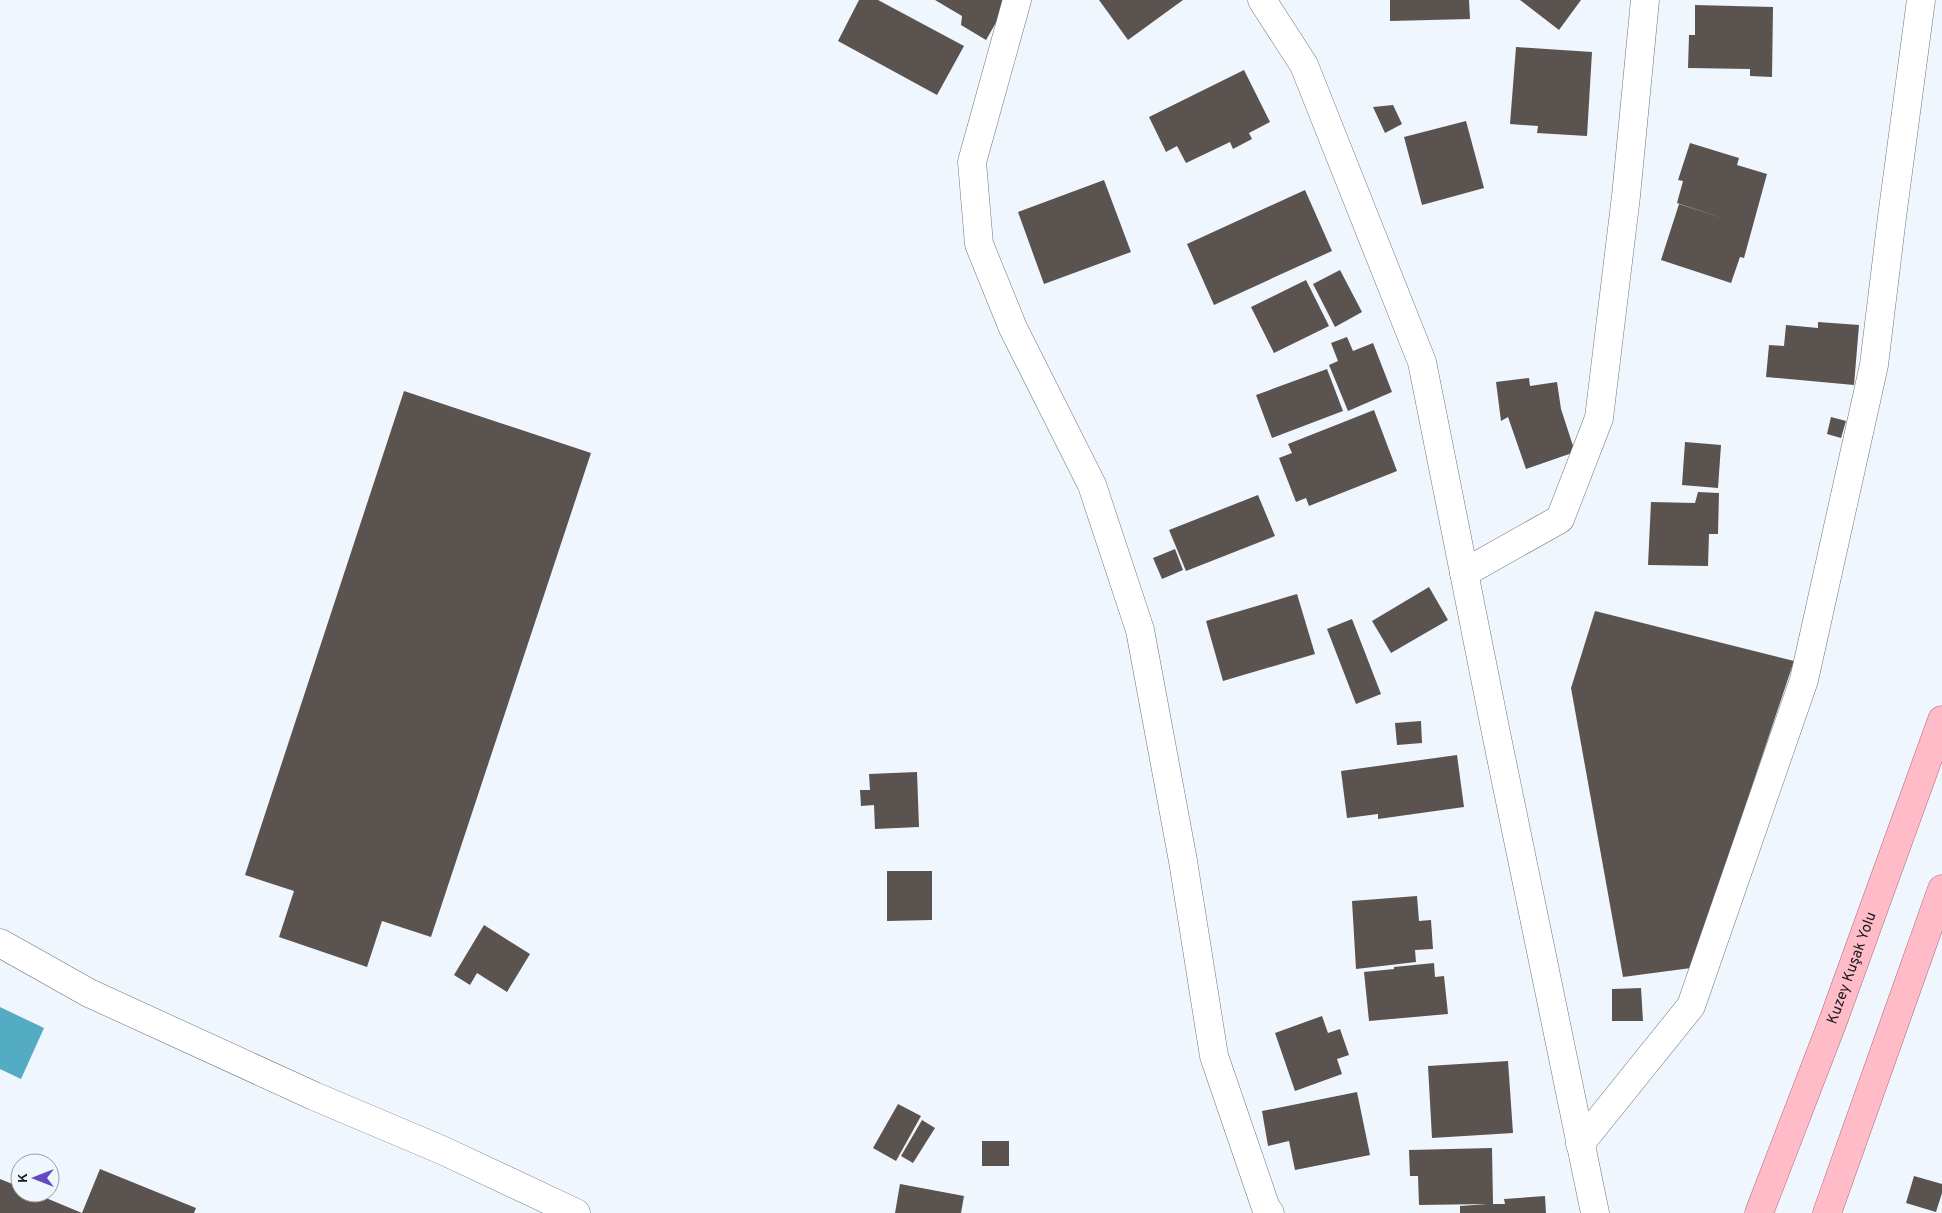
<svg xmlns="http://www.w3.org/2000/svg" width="1942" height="1213" viewBox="0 0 1942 1213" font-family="Overpass,sans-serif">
<rect width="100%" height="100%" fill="#f0f6fd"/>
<!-- water -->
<polygon fill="#53abc4" points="0,1007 44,1028 21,1079 0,1069"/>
<!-- building -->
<g fill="#5b534f">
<polygon points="859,0 878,0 964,46 937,95 838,41"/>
<polygon points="935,0 1009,0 986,40 961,25 962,16"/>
<polygon points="1099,0 1183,0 1128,40"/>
<polygon points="1390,0 1469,0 1470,19 1390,21"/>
<polygon points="1520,0 1581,0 1559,30"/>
<polygon points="1695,5 1773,7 1772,77 1750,76 1750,69 1688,68 1689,35 1695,35"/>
<polygon points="1516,47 1592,52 1587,136 1537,133 1538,126 1510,124"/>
<polygon points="1244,70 1270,122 1249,133 1252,139 1233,149 1230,142 1186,163 1177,146 1166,152 1149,117"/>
<polygon points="1393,105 1402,124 1385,133 1373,107"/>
<polygon points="1466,121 1484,188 1422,205 1404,137"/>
<polygon points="1690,143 1739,158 1737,165 1767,174 1744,258 1740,257 1731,283 1661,260 1679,204 1725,219 1677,203 1683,181 1678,180"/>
<polygon points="1104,180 1131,252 1044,284 1018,212"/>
<polygon points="1305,190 1332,251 1214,305 1187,244"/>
<polygon points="1340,270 1362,312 1335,327 1313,284"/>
<polygon points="1306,280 1329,326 1274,353 1251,307"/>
<polygon points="1818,322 1859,325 1854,385 1766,377 1769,345 1784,346 1786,325 1818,328"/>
<polygon points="1347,337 1353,351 1373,343 1392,392 1348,411 1329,365 1338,361 1331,343"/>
<polygon points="1327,369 1343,411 1272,438 1256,395"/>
<polygon points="1529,378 1530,386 1557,382 1561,409 1575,452 1526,469 1508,417 1501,421 1496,382"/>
<polygon points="404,391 591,453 431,937 382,921 367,967 279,937 294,891 245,875"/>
<polygon points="1374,410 1397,471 1309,506 1306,498 1296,502 1279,458 1292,453 1288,444"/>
<polygon points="1831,417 1846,421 1841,438 1827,434"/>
<polygon points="1685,442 1721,445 1718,488 1682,485"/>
<polygon points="1698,492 1719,493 1718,534 1709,534 1708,566 1648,565 1651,502 1695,503"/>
<polygon points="1258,495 1275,536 1186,571 1169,530"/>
<polygon points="1175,549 1183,570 1162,579 1153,558"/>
<polygon points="1429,587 1448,620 1391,653 1372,621"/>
<polygon points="1297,594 1315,654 1223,681 1206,621"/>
<polygon points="1595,611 1794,661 1691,968 1623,977 1571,688"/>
<polygon points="1352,619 1381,694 1356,704 1327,629"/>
<polygon points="1421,721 1422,743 1397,745 1395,723"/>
<polygon points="1457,755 1464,807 1378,819 1378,814 1347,818 1341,771"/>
<polygon points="917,772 919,827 875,829 874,805 861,806 860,790 870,790 869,774"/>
<polygon points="887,871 932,871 932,920 887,921"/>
<polygon points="1417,896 1419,921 1431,920 1433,949 1415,950 1416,962 1356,969 1352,901"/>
<polygon points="484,925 530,954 507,992 477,973 470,985 454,975"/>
<polygon points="1434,963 1435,977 1444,976 1448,1014 1369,1021 1364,972 1394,969 1394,967"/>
<polygon points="1641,988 1643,1021 1612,1021 1612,989"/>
<polygon points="1322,1016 1328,1033 1340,1029 1349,1055 1337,1059 1342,1074 1295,1091 1275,1033"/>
<polygon points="1508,1061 1513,1133 1432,1138 1428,1066"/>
<polygon points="1357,1092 1370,1155 1295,1170 1289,1141 1268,1146 1262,1111"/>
<polygon points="898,1104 921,1116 896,1161 873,1148"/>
<polygon points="922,1120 935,1128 913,1163 901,1156"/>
<rect x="982" y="1141" width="27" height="25"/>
<polygon points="1492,1148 1493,1204 1505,1204 1504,1199 1545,1196 1546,1213 1460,1213 1460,1206 1487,1204 1419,1205 1418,1176 1410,1176 1409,1150"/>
<polygon points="100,1169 196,1208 194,1213 0,1213 0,1179 20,1187 20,1193 34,1193 82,1213"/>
<polygon points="1914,1176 1942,1184 1942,1193 1936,1212 1906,1203"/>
<polygon points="900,1184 964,1196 961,1213 895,1213"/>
</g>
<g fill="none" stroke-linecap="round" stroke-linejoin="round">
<defs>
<g id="minor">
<polyline points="1017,0 972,162 979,244 1013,328 1092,485 1140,630 1183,861 1214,1056 1266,1208 1270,1213"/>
<polyline points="1262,0 1304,65 1422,362 1496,733 1595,1213"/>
<polyline points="1464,573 1560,519 1599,418 1626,196 1645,0"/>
<polyline points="0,943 89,993 314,1096 444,1151 576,1213"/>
<polyline points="1580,1144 1691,1006 1804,680 1874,365 1892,217 1921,0"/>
</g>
<g id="major">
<path id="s1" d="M 1759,1213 L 1833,1021 L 1942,720"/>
<polyline points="1827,1213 1942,889"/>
</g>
</defs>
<!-- minor casing -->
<use href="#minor" stroke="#6f757a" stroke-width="29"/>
<!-- major casing -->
<use href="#major" stroke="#ae6474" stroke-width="29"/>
<!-- minor -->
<use href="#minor" stroke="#fff" stroke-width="28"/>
<!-- major -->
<use href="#major" stroke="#ffbbc8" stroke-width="28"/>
</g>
<g text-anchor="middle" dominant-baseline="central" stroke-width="5" stroke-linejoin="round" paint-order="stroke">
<!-- street labels -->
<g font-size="15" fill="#17191b" stroke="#f0f6fd">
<text stroke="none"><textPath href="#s1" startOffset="262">Kuzey Kuşak Yolu</textPath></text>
</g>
</g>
<!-- north arrow -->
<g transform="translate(35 1178) rotate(270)"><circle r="24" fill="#f0f6fd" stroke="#999ea3"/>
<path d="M0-4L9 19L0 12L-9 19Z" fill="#624ac2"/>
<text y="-8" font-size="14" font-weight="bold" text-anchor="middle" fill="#17191b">K</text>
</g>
</svg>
